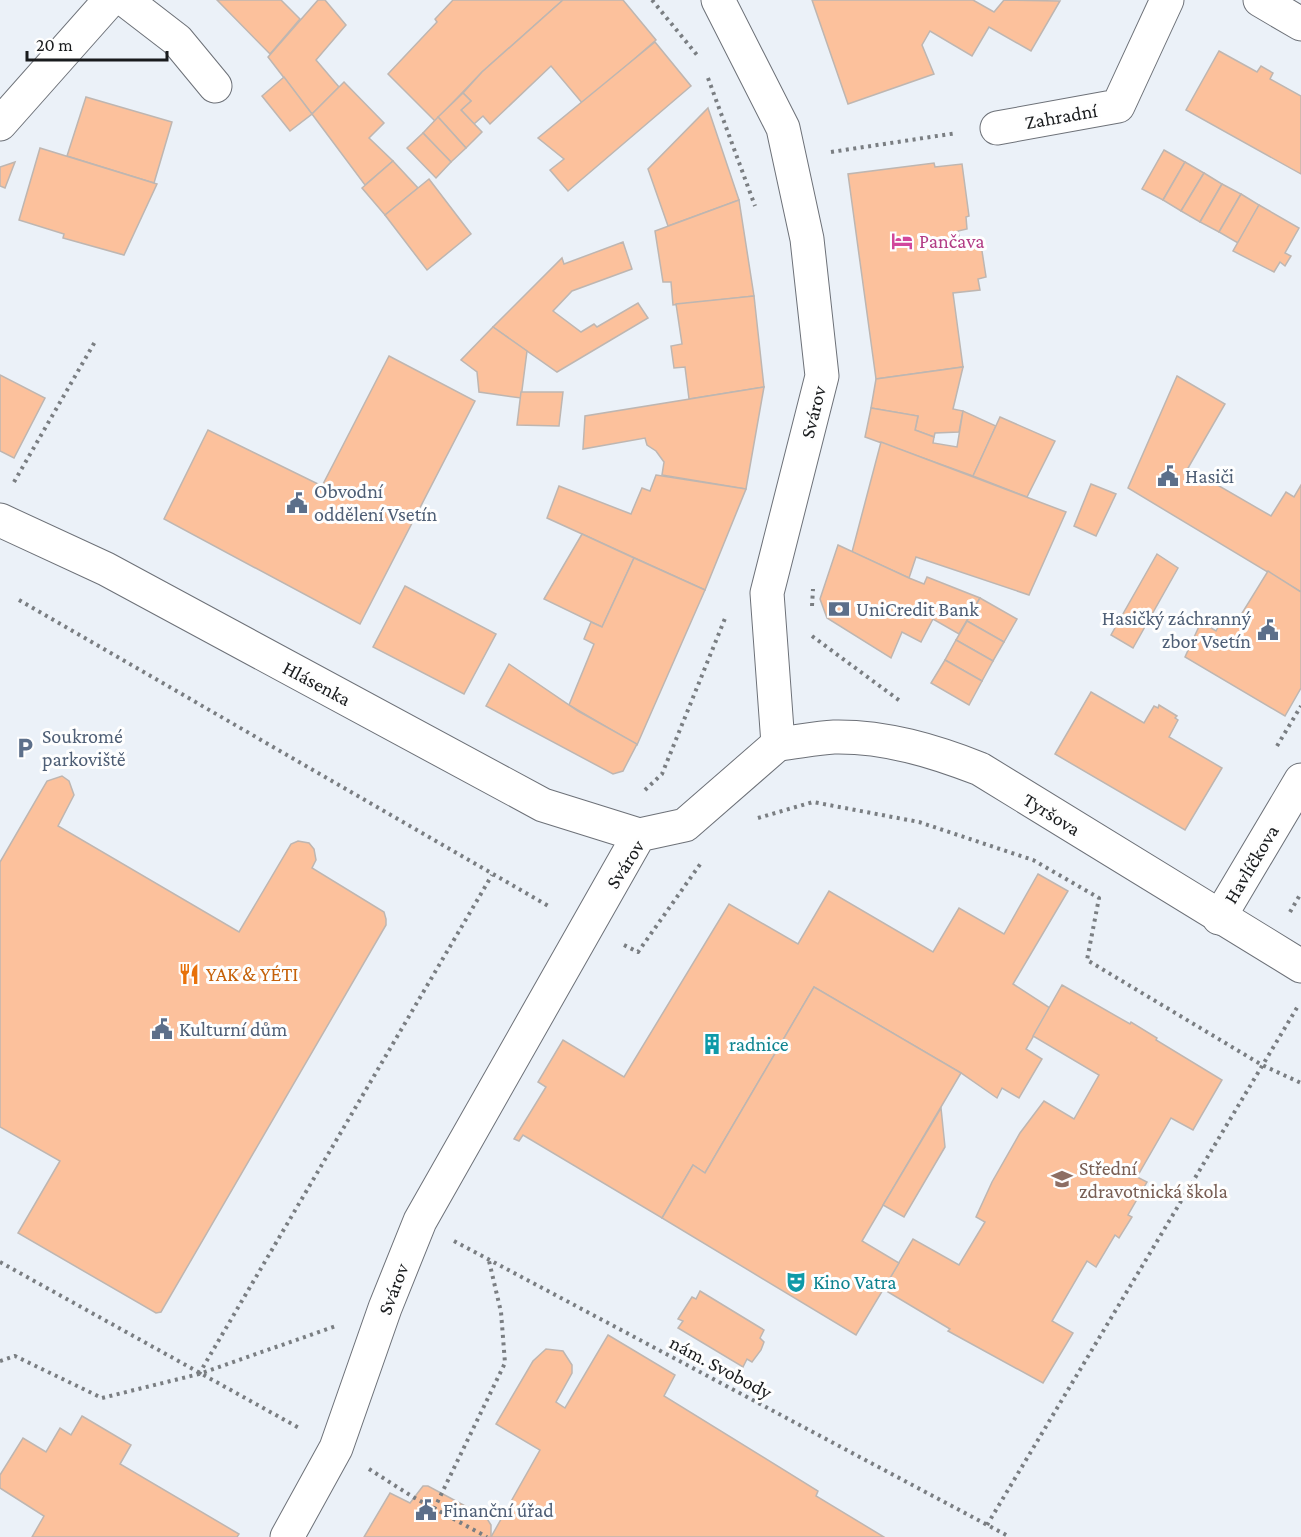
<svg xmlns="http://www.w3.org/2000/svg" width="1301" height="1537" viewBox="0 0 1301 1537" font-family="'Crimson Pro',serif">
<rect width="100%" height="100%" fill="#ebf1f8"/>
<!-- building -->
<g fill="#fcc19c" stroke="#beb6b1" stroke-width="1.5">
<polygon points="217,0 281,0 300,19 270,54"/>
<polygon points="318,0 325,0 346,25 316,60 339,87 312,114 268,57"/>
<polygon points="453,0 563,0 482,72 435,121 388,74 437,22 435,19"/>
<polygon points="563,0 623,0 656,40 583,104 551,66 490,124 483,116 474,124 461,110 471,101 463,93 482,72"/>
<polygon points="812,0 973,0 994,12 1004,0 1060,1 1031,51 989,27 972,56 930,31 922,45 934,74 848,104"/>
<polygon points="655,42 691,86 568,191 550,170 564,159 538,138"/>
<polygon points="1219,51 1257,72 1261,66 1273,73 1270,79 1301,96 1301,174 1186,110"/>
<polygon points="284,77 312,114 290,131 262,96"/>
<polygon points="344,82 384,123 369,138 393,161 365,185 312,114"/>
<polygon points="463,93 471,101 461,110 482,132 466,148 438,117"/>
<polygon points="86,97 172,122 154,183 67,156"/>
<polygon points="708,108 739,200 668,226 648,169"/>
<polygon points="438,117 466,148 451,162 423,133"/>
<polygon points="423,133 451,162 436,178 407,148"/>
<polygon points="40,148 157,184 124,255 63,238 64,234 19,220"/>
<polygon points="1164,150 1185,162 1163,200 1142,189"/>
<polygon points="393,161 418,188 385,215 362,188"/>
<polygon points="15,162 5,188 0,186 0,167"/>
<polygon points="1185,162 1204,173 1181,211 1163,200"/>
<polygon points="934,163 935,167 962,164 969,216 966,217 967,229 958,231 960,241 980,238 986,277 978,279 980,290 953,293 963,367 876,379 848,174"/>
<polygon points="1204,173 1222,184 1200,222 1181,211"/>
<polygon points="429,179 471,234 427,270 385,215"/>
<polygon points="1222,184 1241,194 1219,232 1200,222"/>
<polygon points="1241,194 1259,205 1238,243 1219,232"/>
<polygon points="739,200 754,296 673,305 671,282 663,282 655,231"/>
<polygon points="1259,205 1299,228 1285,253 1291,256 1285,266 1280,262 1274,272 1233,251"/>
<polygon points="623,242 632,269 572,291 553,311 581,332 594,324 597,327 638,303 648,318 557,372 493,327 562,258 564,264"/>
<polygon points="754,296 764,387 689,399 685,367 674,368 671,346 682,344 676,304"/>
<polygon points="493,327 527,351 521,398 479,392 477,372 461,360"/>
<polygon points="389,356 475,401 360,624 164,519 208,430 322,486"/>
<polygon points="963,367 953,409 963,411 959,432 935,433 934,437 915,430 918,416 871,408 876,379"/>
<polygon points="0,375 45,398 14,458 0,451"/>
<polygon points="1177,376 1225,404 1188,468 1271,516 1286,492 1294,497 1301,485 1301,592 1128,488"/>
<polygon points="764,387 746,489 662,475 664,462 656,451 647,445 645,438 583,449 585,416"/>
<polygon points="521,392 563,392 559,426 517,425"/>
<polygon points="871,408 918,416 915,430 934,437 933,443 957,447 963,411 996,426 973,476 865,437"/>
<polygon points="1000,417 1055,441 1027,497 973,476"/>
<polygon points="881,442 1066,512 1029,595 916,557 909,578 852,552"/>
<polygon points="656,475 746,489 705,590 547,518 559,486 631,514 642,488 650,491"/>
<polygon points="1091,484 1116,494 1096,536 1074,526"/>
<polygon points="582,534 634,558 602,627 544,599"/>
<polygon points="838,545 909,578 924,584 927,577 980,598 959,634 933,619 921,642 902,632 891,658 827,618 820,599"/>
<polygon points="1157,554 1178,568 1133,648 1111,635"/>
<polygon points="634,558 705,590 637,745 569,705 594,644 584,639 591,622 602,627"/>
<polygon points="1268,571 1301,592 1301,688 1285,716 1185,657 1201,622 1216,631 1224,616 1236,623"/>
<polygon points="405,586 496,634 464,694 373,647"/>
<polygon points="980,598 1017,619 1004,642 967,621"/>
<polygon points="967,621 1004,642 993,661 956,640"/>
<polygon points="956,640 993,661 982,681 945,660"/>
<polygon points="945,660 982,681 969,705 931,683"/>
<polygon points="509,664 578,711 637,744 623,771 613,774 486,706"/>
<polygon points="1091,692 1144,723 1154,706 1158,708 1159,705 1177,716 1175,718 1178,720 1169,737 1222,768 1185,830 1055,754"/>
<polygon points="62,776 69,781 74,795 58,826 239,932 291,844 298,841 309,843 314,849 316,860 312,868 384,912 386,919 386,925 161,1312 156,1313 18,1233 60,1161 0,1127 0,862 47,781"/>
<polygon points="1038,874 1068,891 1013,984 1050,1008 1026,1049 1042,1059 1019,1098 1002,1088 997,1098 961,1073 814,987 705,1173 693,1165 662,1218 523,1135 519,1141 514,1139 546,1087 538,1082 563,1040 624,1077 729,904 798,944 829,891 933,952 959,908 1004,934"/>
<polygon points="1062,985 1130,1024 1131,1022 1157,1038 1156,1040 1222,1080 1193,1130 1171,1118 1137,1177 1147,1182 1128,1215 1132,1217 1119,1238 1115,1235 1096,1267 1087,1261 1052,1321 1073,1333 1043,1383 948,1331 950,1329 883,1289 913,1239 959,1265 985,1222 976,1217 992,1182 1020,1133 1044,1101 1074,1119 1099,1075 1033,1036"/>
<polygon points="814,987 961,1073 862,1241 899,1263 856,1335 662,1218 693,1165 705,1173"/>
<polygon points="941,1108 945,1147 904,1217 883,1205"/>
<polygon points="700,1291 764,1330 760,1338 764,1342 761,1350 752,1362 747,1359 743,1367 678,1328 683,1321 678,1319 692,1297 696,1299"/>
<polygon points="608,1335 675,1375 664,1396 818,1491 816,1496 884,1537 491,1537 540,1450 496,1424 533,1361 546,1349 563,1351 572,1365 572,1373 556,1402 565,1408"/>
<polygon points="82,1416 131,1445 120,1464 239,1534 237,1537 32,1537 44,1516 0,1488 0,1475 23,1438 46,1452 60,1428 71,1435"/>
<polygon points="423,1486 428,1486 486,1517 491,1525 491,1537 364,1537 390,1493 410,1503"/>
</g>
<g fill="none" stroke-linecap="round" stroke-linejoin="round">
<defs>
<g id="minor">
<polyline points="125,0 177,40 215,86"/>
<polyline points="718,0 783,128 807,239 822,376 767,593 778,744"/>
<polyline points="1260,0 1301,24"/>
<polyline points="0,124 110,0"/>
<polyline points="997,128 1118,106 1167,0"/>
<polyline points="0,520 106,569 543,805 639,835"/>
<path d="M 778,744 C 797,742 816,738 834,737 C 885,736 934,751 980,769 L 1301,966"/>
<polyline points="1219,918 1301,780"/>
<polyline points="287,1537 336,1448 385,1308 420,1221 639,835 685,825 778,744"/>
</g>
</defs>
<!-- minor casing -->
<use href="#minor" stroke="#6d7178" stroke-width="35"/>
<!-- path -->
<g stroke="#7a7e82" stroke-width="4" stroke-dasharray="3 4.5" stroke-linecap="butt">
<polyline points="652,0 697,55"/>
<polyline points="708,78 755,206"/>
<polyline points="831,152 957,133"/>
<polyline points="14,482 96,340"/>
<polyline points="19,600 550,907"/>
<polyline points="812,606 813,589"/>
<polyline points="812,636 900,701"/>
<polyline points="1277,746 1301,706"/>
<polyline points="645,790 662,774 726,616"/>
<polyline points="758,818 813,802 919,822 1033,860 1099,898 1087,960 1262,1065 1301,1083"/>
<polyline points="1290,912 1301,893"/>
<polyline points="624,945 638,952 701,863"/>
<polyline points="454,1241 1010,1537"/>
<polyline points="0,1262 301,1429"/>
<polyline points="0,1361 15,1356 102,1398 199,1374 336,1326"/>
<polyline points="199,1374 492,875"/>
<polyline points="369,1469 413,1497 487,1537"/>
<polyline points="434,1509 505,1363 501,1312 489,1261"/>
<polyline points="987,1525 1298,1006"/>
</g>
<!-- minor -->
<use href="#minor" stroke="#fff" stroke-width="33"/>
</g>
<!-- icons -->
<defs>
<symbol id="hotel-bare" viewBox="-9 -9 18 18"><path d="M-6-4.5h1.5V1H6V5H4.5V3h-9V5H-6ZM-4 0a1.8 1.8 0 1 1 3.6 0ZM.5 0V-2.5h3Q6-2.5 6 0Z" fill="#d1479c" stroke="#fefefe" stroke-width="2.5" paint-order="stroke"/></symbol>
<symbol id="civic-bare" viewBox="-9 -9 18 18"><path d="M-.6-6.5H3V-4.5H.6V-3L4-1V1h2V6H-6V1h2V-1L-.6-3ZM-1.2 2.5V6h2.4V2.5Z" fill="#5c6f8a" stroke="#fefefe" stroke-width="2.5" paint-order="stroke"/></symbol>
<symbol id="bank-bare" viewBox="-9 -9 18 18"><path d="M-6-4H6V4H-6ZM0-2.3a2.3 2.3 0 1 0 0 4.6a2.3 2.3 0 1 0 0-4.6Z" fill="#5c6f8a" stroke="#fefefe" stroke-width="2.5" paint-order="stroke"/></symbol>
<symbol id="parking-bare" viewBox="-9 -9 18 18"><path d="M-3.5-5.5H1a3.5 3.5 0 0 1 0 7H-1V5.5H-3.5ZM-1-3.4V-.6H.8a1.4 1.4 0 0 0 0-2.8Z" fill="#5c6f8a" stroke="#fefefe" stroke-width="2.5" paint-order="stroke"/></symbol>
<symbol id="restaurant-bare" viewBox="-9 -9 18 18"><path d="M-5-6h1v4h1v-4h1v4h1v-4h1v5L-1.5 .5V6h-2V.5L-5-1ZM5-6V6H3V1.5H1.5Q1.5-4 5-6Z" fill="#e8710a" stroke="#fefefe" stroke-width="2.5" paint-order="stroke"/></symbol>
<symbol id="building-bare" viewBox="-9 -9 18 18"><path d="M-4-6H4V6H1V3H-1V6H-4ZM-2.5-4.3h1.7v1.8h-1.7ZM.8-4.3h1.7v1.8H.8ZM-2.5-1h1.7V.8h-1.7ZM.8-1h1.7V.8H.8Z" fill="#0f9aa8" stroke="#fefefe" stroke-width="2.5" paint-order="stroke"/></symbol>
<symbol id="school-bare" viewBox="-9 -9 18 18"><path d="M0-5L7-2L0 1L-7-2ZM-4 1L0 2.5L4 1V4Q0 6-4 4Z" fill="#8d6e63" stroke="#fefefe" stroke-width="2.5" paint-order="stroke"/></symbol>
<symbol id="theatre-bare" viewBox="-9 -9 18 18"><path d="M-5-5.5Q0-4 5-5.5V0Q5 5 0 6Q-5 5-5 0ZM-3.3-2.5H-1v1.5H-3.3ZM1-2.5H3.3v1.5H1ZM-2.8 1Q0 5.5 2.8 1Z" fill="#0f9aa8" stroke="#fefefe" stroke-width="2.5" paint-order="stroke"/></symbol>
</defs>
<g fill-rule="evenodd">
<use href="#hotel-bare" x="887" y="226" width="30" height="30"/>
<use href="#civic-bare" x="1153" y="461" width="30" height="30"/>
<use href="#civic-bare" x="282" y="488" width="30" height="30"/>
<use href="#bank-bare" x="824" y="594" width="30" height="30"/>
<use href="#civic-bare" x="1253" y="615" width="30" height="30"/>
<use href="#parking-bare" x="10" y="733" width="30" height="30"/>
<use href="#restaurant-bare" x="174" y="959" width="30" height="30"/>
<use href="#civic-bare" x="147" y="1014" width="30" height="30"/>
<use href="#building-bare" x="697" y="1029" width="30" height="30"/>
<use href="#school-bare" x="1047" y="1164" width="30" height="30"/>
<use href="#theatre-bare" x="781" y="1267" width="30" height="30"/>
<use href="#civic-bare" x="411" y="1495" width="30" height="30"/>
</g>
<g text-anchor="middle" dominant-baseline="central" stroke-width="6" stroke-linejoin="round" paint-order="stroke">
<!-- street labels -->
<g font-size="20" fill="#191b1d" stroke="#fefefe">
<text transform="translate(1061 116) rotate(-10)">Zahradní</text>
<text transform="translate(813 412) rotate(-76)">Svárov</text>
<text transform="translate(317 683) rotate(28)">Hlásenka</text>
<text transform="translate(1052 814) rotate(32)">Tyršova</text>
<text transform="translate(625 864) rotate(-57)">Svárov</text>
<text transform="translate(1251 864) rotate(-59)">Havlíčkova</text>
<text transform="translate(393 1289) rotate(-69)">Svárov</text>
<text transform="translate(721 1367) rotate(28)">nám. Svobody</text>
</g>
<!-- hotel labels -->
<g font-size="20" fill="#b23c85" stroke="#fefefe" text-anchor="start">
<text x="919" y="241">Pančava</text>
</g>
<!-- service labels -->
<g font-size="20" fill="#4e5e75" stroke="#fefefe" text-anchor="start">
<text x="1185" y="476">Hasiči</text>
<text x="314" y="491">Obvodní<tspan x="314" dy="23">oddělení Vsetín</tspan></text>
<text x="856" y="609">UniCredit Bank</text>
<text x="1251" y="618" text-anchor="end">Hasičký záchranný<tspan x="1251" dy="23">zbor Vsetín</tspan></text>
<text x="42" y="736">Soukromé<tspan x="42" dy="23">parkoviště</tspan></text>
<text x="179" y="1029">Kulturní dům</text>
<text x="443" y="1510">Finanční úřad</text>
</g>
<!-- food labels -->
<g font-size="20" fill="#c56008" stroke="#fefefe" text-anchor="start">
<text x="206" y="974">YAK &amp; YÉTI</text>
</g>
<!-- culture labels -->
<g font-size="20" fill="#0d838f" stroke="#fefefe" text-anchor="start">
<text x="729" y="1044">radnice</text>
<text x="813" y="1282">Kino Vatra</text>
</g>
<!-- education labels -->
<g font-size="20" fill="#785e54" stroke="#fefefe" text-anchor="start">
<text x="1079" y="1168">Střední<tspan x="1079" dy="23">zdravotnická škola</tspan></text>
</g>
</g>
<!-- scale -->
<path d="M27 51v9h140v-9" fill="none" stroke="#191b1d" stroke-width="3"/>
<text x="36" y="51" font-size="18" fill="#191b1d" stroke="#fefefe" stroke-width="4.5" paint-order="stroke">20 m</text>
</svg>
